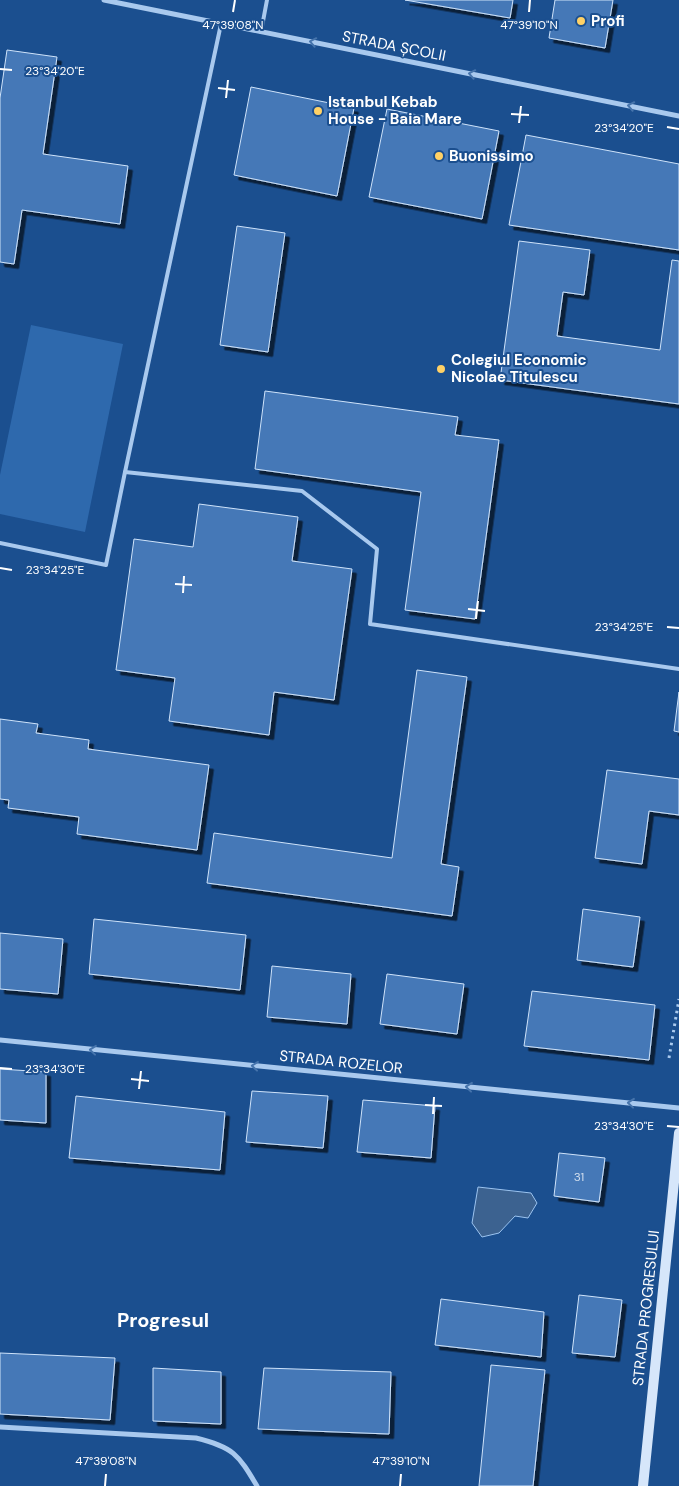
<svg xmlns="http://www.w3.org/2000/svg" width="679" height="1486" viewBox="0 0 679 1486" font-family="'DM Sans',sans-serif">
<defs>
<filter id="shadow"><feDropShadow dx="4.5" dy="4.5" stdDeviation="0" flood-color="#0009"/></filter>
</defs>
<rect width="100%" height="100%" fill="#1b4f8f"/>
<!-- green -->
<polygon fill="#2e69ad" points="31,325 123,344 85,532 0,514 0,475"/>
<!-- water -->
<polygon fill="#3c6290" stroke="#9cc4f0" points="478,1187 531,1193 537,1203 528,1218 515,1216 499,1233 482,1237 472,1223"/>
<!-- building -->
<g fill="#4478b7" stroke="#cfe3fa" filter="url(#shadow)">
<polygon points="405,0 513,0 510,18"/>
<polygon points="555,0 613,0 605,48 549,38"/>
<polygon points="7,50 57,57 43,154 128,166 120,224 22,210 14,264 0,262 0,98"/>
<polygon points="251,87 354,108 337,196 234,175"/>
<polygon points="387,109 499,131 482,219 369,197"/>
<polygon points="526,135 679,164 679,250 509,225"/>
<polygon points="237,226 285,233 268,352 220,345"/>
<polygon points="519,241 590,250 584,295 563,292 557,336 660,350 672,260 679,261 679,404 500,380"/>
<polygon points="265,391 458,417 455,435 499,440 475,619 405,610 421,492 255,469"/>
<polygon points="199,504 298,517 292,561 352,569 334,700 274,692 269,735 169,721 175,678 116,670 134,539 193,547"/>
<polygon points="417,670 467,677 441,864 459,867 452,916 207,883 214,833 392,858"/>
<polygon points="679,692 679,732 674,731"/>
<polygon points="0,719 38,724 36,733 89,740 88,749 209,765 197,850 77,834 79,817 8,808 9,800 0,799"/>
<polygon points="607,770 679,779 679,815 649,811 642,864 595,858"/>
<polygon points="583,909 640,917 633,967 577,960"/>
<polygon points="94,919 246,935 240,990 89,974"/>
<polygon points="0,933 63,939 58,994 0,989"/>
<polygon points="272,966 351,974 347,1024 267,1017"/>
<polygon points="387,974 464,984 457,1034 380,1024"/>
<polygon points="532,991 655,1005 649,1060 524,1046"/>
<polygon points="0,1069 46,1072 46,1123 0,1120"/>
<polygon points="252,1091 328,1096 323,1148 246,1142"/>
<polygon points="76,1096 225,1112 220,1170 69,1158"/>
<polygon points="363,1100 435,1106 431,1158 357,1152"/>
<polygon points="559,1153 605,1158 599,1202 554,1196"/>
<polygon points="579,1295 622,1300 615,1357 572,1353"/>
<polygon points="441,1299 544,1312 541,1357 435,1345"/>
<polygon points="0,1353 115,1358 110,1420 0,1414"/>
<polygon points="491,1365 545,1370 533,1486 479,1486"/>
<polygon points="153,1368 221,1372 221,1424 153,1421"/>
<polygon points="264,1368 391,1372 389,1434 258,1429"/>
</g>
<g fill="none" stroke-linecap="round" stroke-linejoin="round">
<!-- path -->
<polyline stroke="#a9c9ee" stroke-width="3" stroke-dasharray="2.5 4" stroke-linecap="butt" points="669,1058 679,999"/>
<!-- lane -->
<g stroke="#a9c9ee" stroke-width="4">
<polyline points="261,32 267,0"/>
<polyline points="125,472 221,24"/>
<polyline points="0,543 106,565 125,472 302,491 377,549 370,624 679,669"/>
</g>
<!-- street -->
<g stroke="#a9c9ee" stroke-width="5">
<polyline points="104,0 679,116"/>
<polyline points="0,1040 679,1108"/>
<path d="M 0,1427 L 196,1438 C 233,1447 238,1454 257,1486"/>
</g>
<!-- secondary -->
<polyline stroke="#d6e6fa" stroke-width="10" points="643,1486 679,1133"/>
</g>
<!-- one-way arrows -->
<defs><path id="oneway-chevron" d="M-2-3.5L2.5 0L-2 3.5" fill="none" stroke-width="1.6" stroke-linecap="round" stroke-linejoin="round" transform="scale(1.25)"/></defs>
<g stroke="#4674ac">
<use href="#oneway-chevron" transform="translate(313 42) rotate(-169)"/>
<use href="#oneway-chevron" transform="translate(472 74) rotate(-169)"/>
<use href="#oneway-chevron" transform="translate(631 106) rotate(-169)"/>
<use href="#oneway-chevron" transform="translate(93 1050) rotate(-174)"/>
<use href="#oneway-chevron" transform="translate(255 1066) rotate(-174)"/>
<use href="#oneway-chevron" transform="translate(469 1087) rotate(-174)"/>
<use href="#oneway-chevron" transform="translate(631 1103) rotate(-174)"/>
</g>
<!-- ticks -->
<path fill="none" stroke="#fff" stroke-width="2" d="M 233,12 L 235,0M 529,12 L 530,0M 0,69 L 12,70M 218,88 L 235,90M 226,98 L 228,80M 511,114 L 529,115M 519,123 L 521,106M 667,127 L 679,129M 0,568 L 12,570M 175,584 L 192,585M 183,593 L 184,576M 468,609 L 485,611M 476,619 L 478,601M 667,627 L 679,628M 0,1068 L 12,1069M 131,1079 L 149,1081M 139,1089 L 141,1071M 425,1105 L 442,1106M 433,1114 L 434,1097M 667,1126 L 679,1127M 105,1486 L 106,1474M 400,1486 L 401,1474"/>
<!-- markers -->
<g fill="#ffd166" stroke="#1b4f8f" stroke-width="2">
<circle cx="581" cy="21" r="5"/>
<circle cx="318" cy="111" r="5"/>
<circle cx="439" cy="156" r="5"/>
<circle cx="441" cy="369" r="5"/>
</g>
<g text-anchor="middle" dominant-baseline="central" stroke-width="4" stroke-linejoin="round" paint-order="stroke">
<!-- number labels -->
<g font-size="12" fill="#d0dded">
<text x="579" y="1177">31</text>
</g>
<!-- poi labels -->
<g font-size="15" font-weight="bold" fill="#fff" stroke="#1b4f8f" text-anchor="start">
<text x="591" y="21">Profi</text>
<text x="328" y="102">Istanbul Kebab<tspan x="328" dy="17">House - Baia Mare</tspan></text>
<text x="449" y="156">Buonissimo</text>
<text x="451" y="360">Colegiul Economic<tspan x="451" dy="17">Nicolae Titulescu</tspan></text>
</g>
<!-- street labels -->
<g font-size="15" fill="#fff" stroke="#1b4f8f">
<text transform="translate(394 46) rotate(11)">STRADA ȘCOLII</text>
<text transform="translate(341 1062) rotate(6)">STRADA ROZELOR</text>
<text transform="translate(646 1308) rotate(-84)">STRADA PROGRESULUI</text>
</g>
<!-- district labels -->
<g font-size="20" font-weight="bold" fill="#fff" stroke="#1b4f8f">
<text x="163" y="1320">Progresul</text>
</g>
</g>
<g font-size="12" text-anchor="middle" fill="#fff" stroke="#1b4f8f" stroke-width="4" stroke-linejoin="round" paint-order="stroke">
<text x="233" y="29">47°39'08"N</text>
<text x="529" y="29">47°39'10"N</text>
<text x="55" y="75">23°34'20"E</text>
<text x="624" y="132">23°34'20"E</text>
<text x="55" y="574">23°34'25"E</text>
<text x="624" y="631">23°34'25"E</text>
<text x="55" y="1073">23°34'30"E</text>
<text x="624" y="1130">23°34'30"E</text>
<text x="106" y="1465">47°39'08"N</text>
<text x="401" y="1465">47°39'10"N</text>
</g>
</svg>
